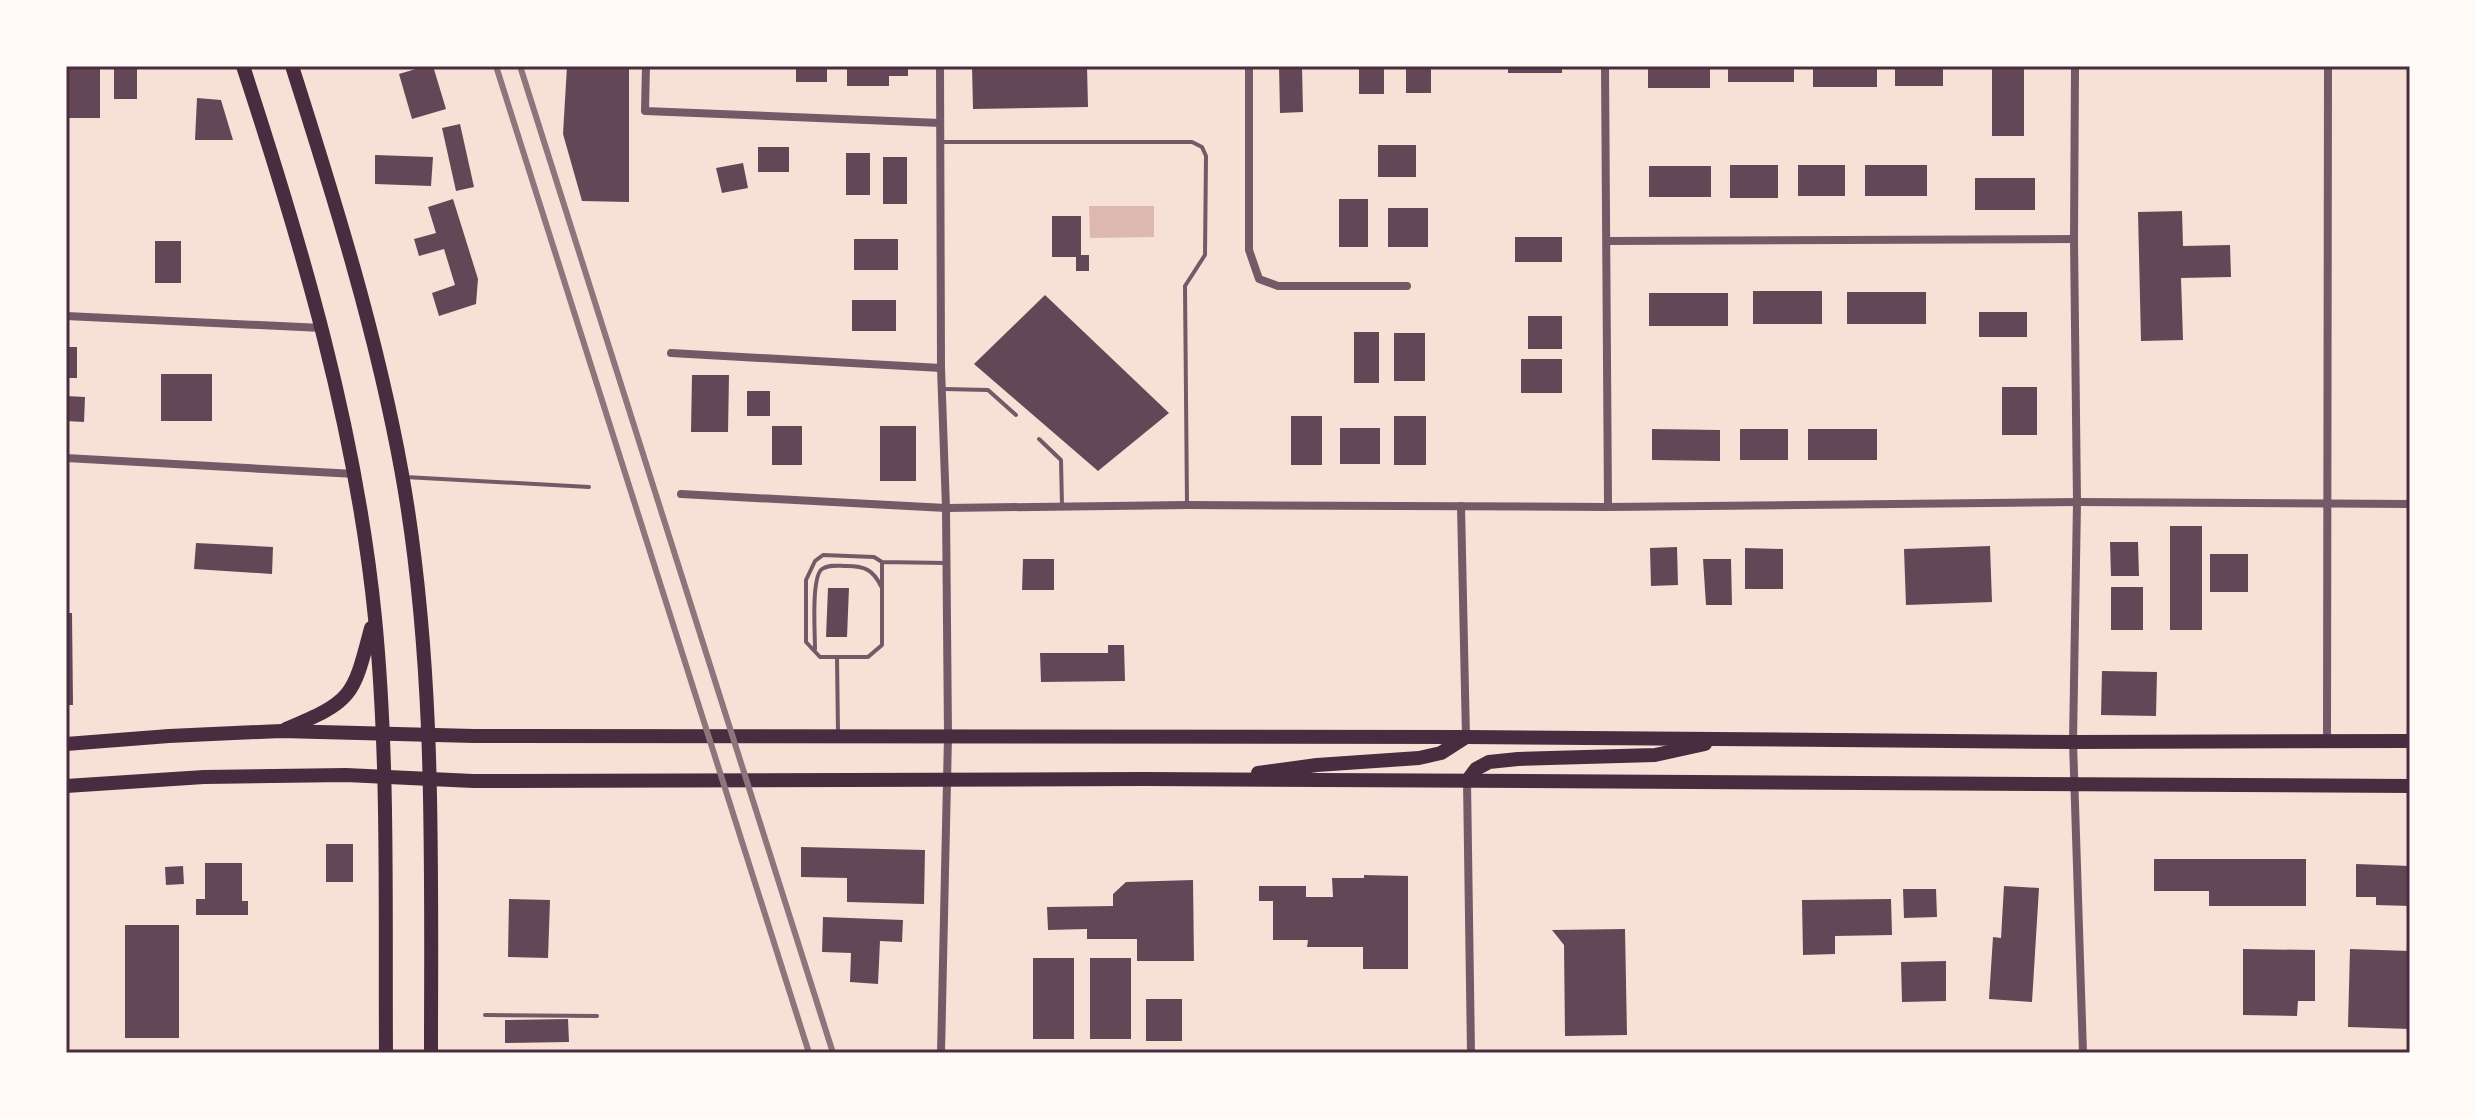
<svg xmlns="http://www.w3.org/2000/svg" width="2476" height="1119" viewBox="0 0 2476 1119" font-family="'Space Grotesk',sans-serif">
<rect width="100%" height="100%" fill="#f7e1d7"/>
<!-- water -->
<polygon fill="#dcb8b0" points="1089,206 1154,206 1154,237 1090,238"/>
<!-- building -->
<g fill="#644757">
<rect x="66" y="66" width="34" height="52"/>
<rect x="114" y="66" width="23" height="33"/>
<polygon points="426,66 433,66 446,109 412,119 399,74"/>
<polygon points="567,66 629,66 629,202 582,201 563,134"/>
<rect x="681" y="66" width="59" height="3"/>
<rect x="796" y="66" width="31" height="16"/>
<polygon points="847,66 908,66 908,76 889,76 889,86 847,86"/>
<polygon points="972,66 1087,66 1088,107 973,109"/>
<polygon points="1279,66 1302,66 1303,112 1280,113"/>
<rect x="1359" y="66" width="25" height="28"/>
<rect x="1406" y="66" width="25" height="27"/>
<rect x="1508" y="66" width="54" height="7"/>
<rect x="1648" y="66" width="62" height="22"/>
<rect x="1728" y="66" width="66" height="16"/>
<rect x="1813" y="66" width="64" height="21"/>
<rect x="1895" y="66" width="48" height="20"/>
<rect x="1992" y="66" width="32" height="70"/>
<polygon points="197,98 221,100 233,140 195,140"/>
<polygon points="460,124 474,187 456,191 442,128"/>
<rect x="1378" y="145" width="38" height="32"/>
<rect x="758" y="147" width="31" height="25"/>
<rect x="846" y="153" width="24" height="42"/>
<polygon points="375,155 433,157 431,186 375,184"/>
<rect x="883" y="157" width="24" height="47"/>
<polygon points="743,163 748,188 722,193 716,168"/>
<rect x="1730" y="165" width="48" height="33"/>
<rect x="1798" y="165" width="47" height="31"/>
<rect x="1865" y="165" width="62" height="31"/>
<rect x="1649" y="166" width="62" height="31"/>
<rect x="1975" y="178" width="60" height="32"/>
<polygon points="453,199 478,279 476,304 439,316 432,293 455,285 444,249 419,256 414,239 436,233 428,207"/>
<rect x="1339" y="199" width="29" height="48"/>
<rect x="1388" y="208" width="40" height="39"/>
<polygon points="2182,211 2183,246 2230,245 2231,277 2181,278 2183,340 2141,341 2138,212"/>
<polygon points="1052,216 1081,216 1081,255 1089,255 1089,271 1076,271 1076,257 1052,257"/>
<rect x="1515" y="237" width="47" height="25"/>
<rect x="854" y="239" width="44" height="31"/>
<rect x="155" y="241" width="26" height="42"/>
<rect x="1753" y="291" width="69" height="33"/>
<rect x="1847" y="292" width="79" height="32"/>
<rect x="1649" y="293" width="79" height="33"/>
<polygon points="1045,295 1169,413 1098,471 974,364"/>
<rect x="852" y="300" width="44" height="31"/>
<rect x="1979" y="312" width="48" height="25"/>
<rect x="1528" y="316" width="34" height="33"/>
<rect x="1354" y="332" width="25" height="51"/>
<rect x="1394" y="333" width="31" height="48"/>
<rect x="66" y="347" width="11" height="31"/>
<rect x="1521" y="359" width="41" height="34"/>
<rect x="161" y="374" width="51" height="47"/>
<polygon points="692,375 729,375 728,432 691,432"/>
<rect x="2002" y="387" width="35" height="48"/>
<rect x="747" y="391" width="23" height="25"/>
<polygon points="66,396 85,397 84,422 66,421"/>
<rect x="1291" y="416" width="31" height="49"/>
<rect x="1394" y="416" width="32" height="49"/>
<rect x="772" y="426" width="30" height="39"/>
<rect x="880" y="426" width="36" height="55"/>
<rect x="1340" y="428" width="40" height="36"/>
<polygon points="1652,429 1720,430 1720,461 1652,460"/>
<rect x="1740" y="429" width="48" height="31"/>
<rect x="1808" y="429" width="69" height="31"/>
<rect x="2170" y="526" width="32" height="104"/>
<polygon points="2110,542 2138,542 2139,576 2111,576"/>
<polygon points="196,543 273,547 272,574 194,569"/>
<polygon points="1990,546 1992,602 1906,605 1904,549"/>
<polygon points="1677,547 1678,585 1651,586 1650,548"/>
<polygon points="1745,548 1783,549 1783,589 1745,589"/>
<rect x="2210" y="554" width="38" height="38"/>
<polygon points="1023,559 1054,559 1054,590 1022,590"/>
<polygon points="1703,559 1731,559 1732,605 1706,605"/>
<rect x="2111" y="587" width="32" height="43"/>
<polygon points="828,588 849,588 847,637 826,637"/>
<polygon points="66,613 72,613 73,705 66,705"/>
<polygon points="1108,645 1124,645 1125,681 1041,682 1040,653 1108,653"/>
<polygon points="2102,671 2157,672 2156,716 2101,715"/>
<rect x="326" y="844" width="27" height="38"/>
<polygon points="801,847 925,850 924,904 847,902 847,878 801,877"/>
<polygon points="2154,859 2306,859 2306,906 2209,906 2209,891 2154,891"/>
<polygon points="205,863 242,863 242,901 248,901 248,915 196,915 196,899 205,899"/>
<polygon points="2356,864 2410,866 2410,906 2376,905 2376,897 2356,897"/>
<polygon points="183,866 184,884 166,885 165,867"/>
<polygon points="1364,875 1408,876 1408,969 1363,969 1363,947 1307,947 1308,940 1273,940 1273,901 1259,901 1259,886 1306,886 1306,897 1333,897 1332,878 1364,878"/>
<polygon points="1193,880 1194,961 1137,961 1137,939 1087,939 1087,929 1048,930 1047,907 1113,906 1113,894 1126,882"/>
<polygon points="2004,886 2039,888 2032,1002 1989,999 1993,937 2001,938"/>
<polygon points="1903,889 1936,889 1937,917 1904,918"/>
<polygon points="509,899 550,900 548,958 508,957"/>
<polygon points="1891,899 1892,935 1835,936 1835,954 1803,955 1802,900"/>
<polygon points="823,917 903,920 902,942 880,941 878,984 850,982 851,953 822,952"/>
<rect x="125" y="925" width="54" height="113"/>
<polygon points="1625,929 1627,1035 1565,1036 1564,945 1552,930"/>
<polygon points="2243,949 2315,950 2315,1001 2298,1001 2297,1016 2243,1015"/>
<polygon points="2350,949 2410,951 2410,1029 2348,1027"/>
<rect x="1033" y="958" width="41" height="81"/>
<rect x="1090" y="958" width="41" height="81"/>
<polygon points="1946,961 1946,1001 1902,1002 1901,962"/>
<rect x="1146" y="999" width="36" height="42"/>
<polygon points="568,1019 569,1042 505,1043 505,1020"/>
</g>
<g fill="none" stroke-linecap="round" stroke-linejoin="round">
<!-- service -->
<g stroke="#755966" stroke-width="4">
<polyline points="940,142 1192,142 1202,147 1206,156 1205,255 1185,286 1187,505"/>
<polyline points="944,389 988,390 1016,415"/>
<polyline points="1039,439 1061,460 1062,506"/>
<polyline points="405,477 589,487"/>
<polyline points="882,562 882,645 868,657 820,657 806,642 806,580 815,561 823,555 874,557 882,562 946,563"/>
<path d="M 815,649 C 815,633 811,577 822,569 C 829,564 839,566 847,566 C 865,566 873,570 881,586"/>
<polyline points="837,657 838,733"/>
<polyline points="485,1015 597,1016"/>
</g>
<!-- minor -->
<g stroke="#755966" stroke-width="8">
<polyline points="646,66 645,111 940,123"/>
<polyline points="940,66 941,368 946,508 948,736 941,1053"/>
<polyline points="1249,66 1249,250 1259,279 1278,286 1407,286"/>
<polyline points="1605,66 1608,507"/>
<polyline points="2075,66 2074,239 2077,502 2073,742 2083,1053"/>
<polyline points="1607,241 2074,239"/>
<polyline points="66,316 322,328"/>
<polyline points="671,353 941,368"/>
<polyline points="66,458 355,474"/>
<polyline points="681,494 946,508 1187,505 1608,507 2077,502 2410,504"/>
<polyline points="1461,506 1466,737"/>
<polyline points="2327,740 2328,66"/>
<polyline points="1467,781 1471,1053"/>
</g>
<!-- primary -->
<g stroke="#4a2c40" stroke-width="14">
<path d="M 243,66 C 302,246 356,428 375,618 C 389,762 385,908 386,1053"/>
<path d="M 292,66 C 335,201 377,335 402,474 C 436,665 431,860 431,1053"/>
<path d="M 286,729 C 353,701 353,697 371,628"/>
<polyline points="66,744 169,736 281,731 474,736 1466,737 2073,742 2410,741"/>
<polyline points="1258,773 1317,765 1419,758 1441,753 1466,737"/>
<polyline points="1467,781 1476,769 1489,762 1518,759 1655,755 1705,744"/>
<polyline points="66,786 204,777 346,775 473,781 1144,779 2410,786"/>
</g>
<!-- rail -->
<g stroke="#8f747c" stroke-width="6">
<polyline points="496,66 809,1053"/>
<polyline points="520,66 833,1053"/>
</g>
</g>
<!-- border -->
<rect width="2476" height="1119" fill="none" stroke="#fffaf5" stroke-width="136"/>
<rect x="68" y="68" width="2340" height="983" fill="none" stroke="#4a2c40" stroke-width="3"/>
</svg>
